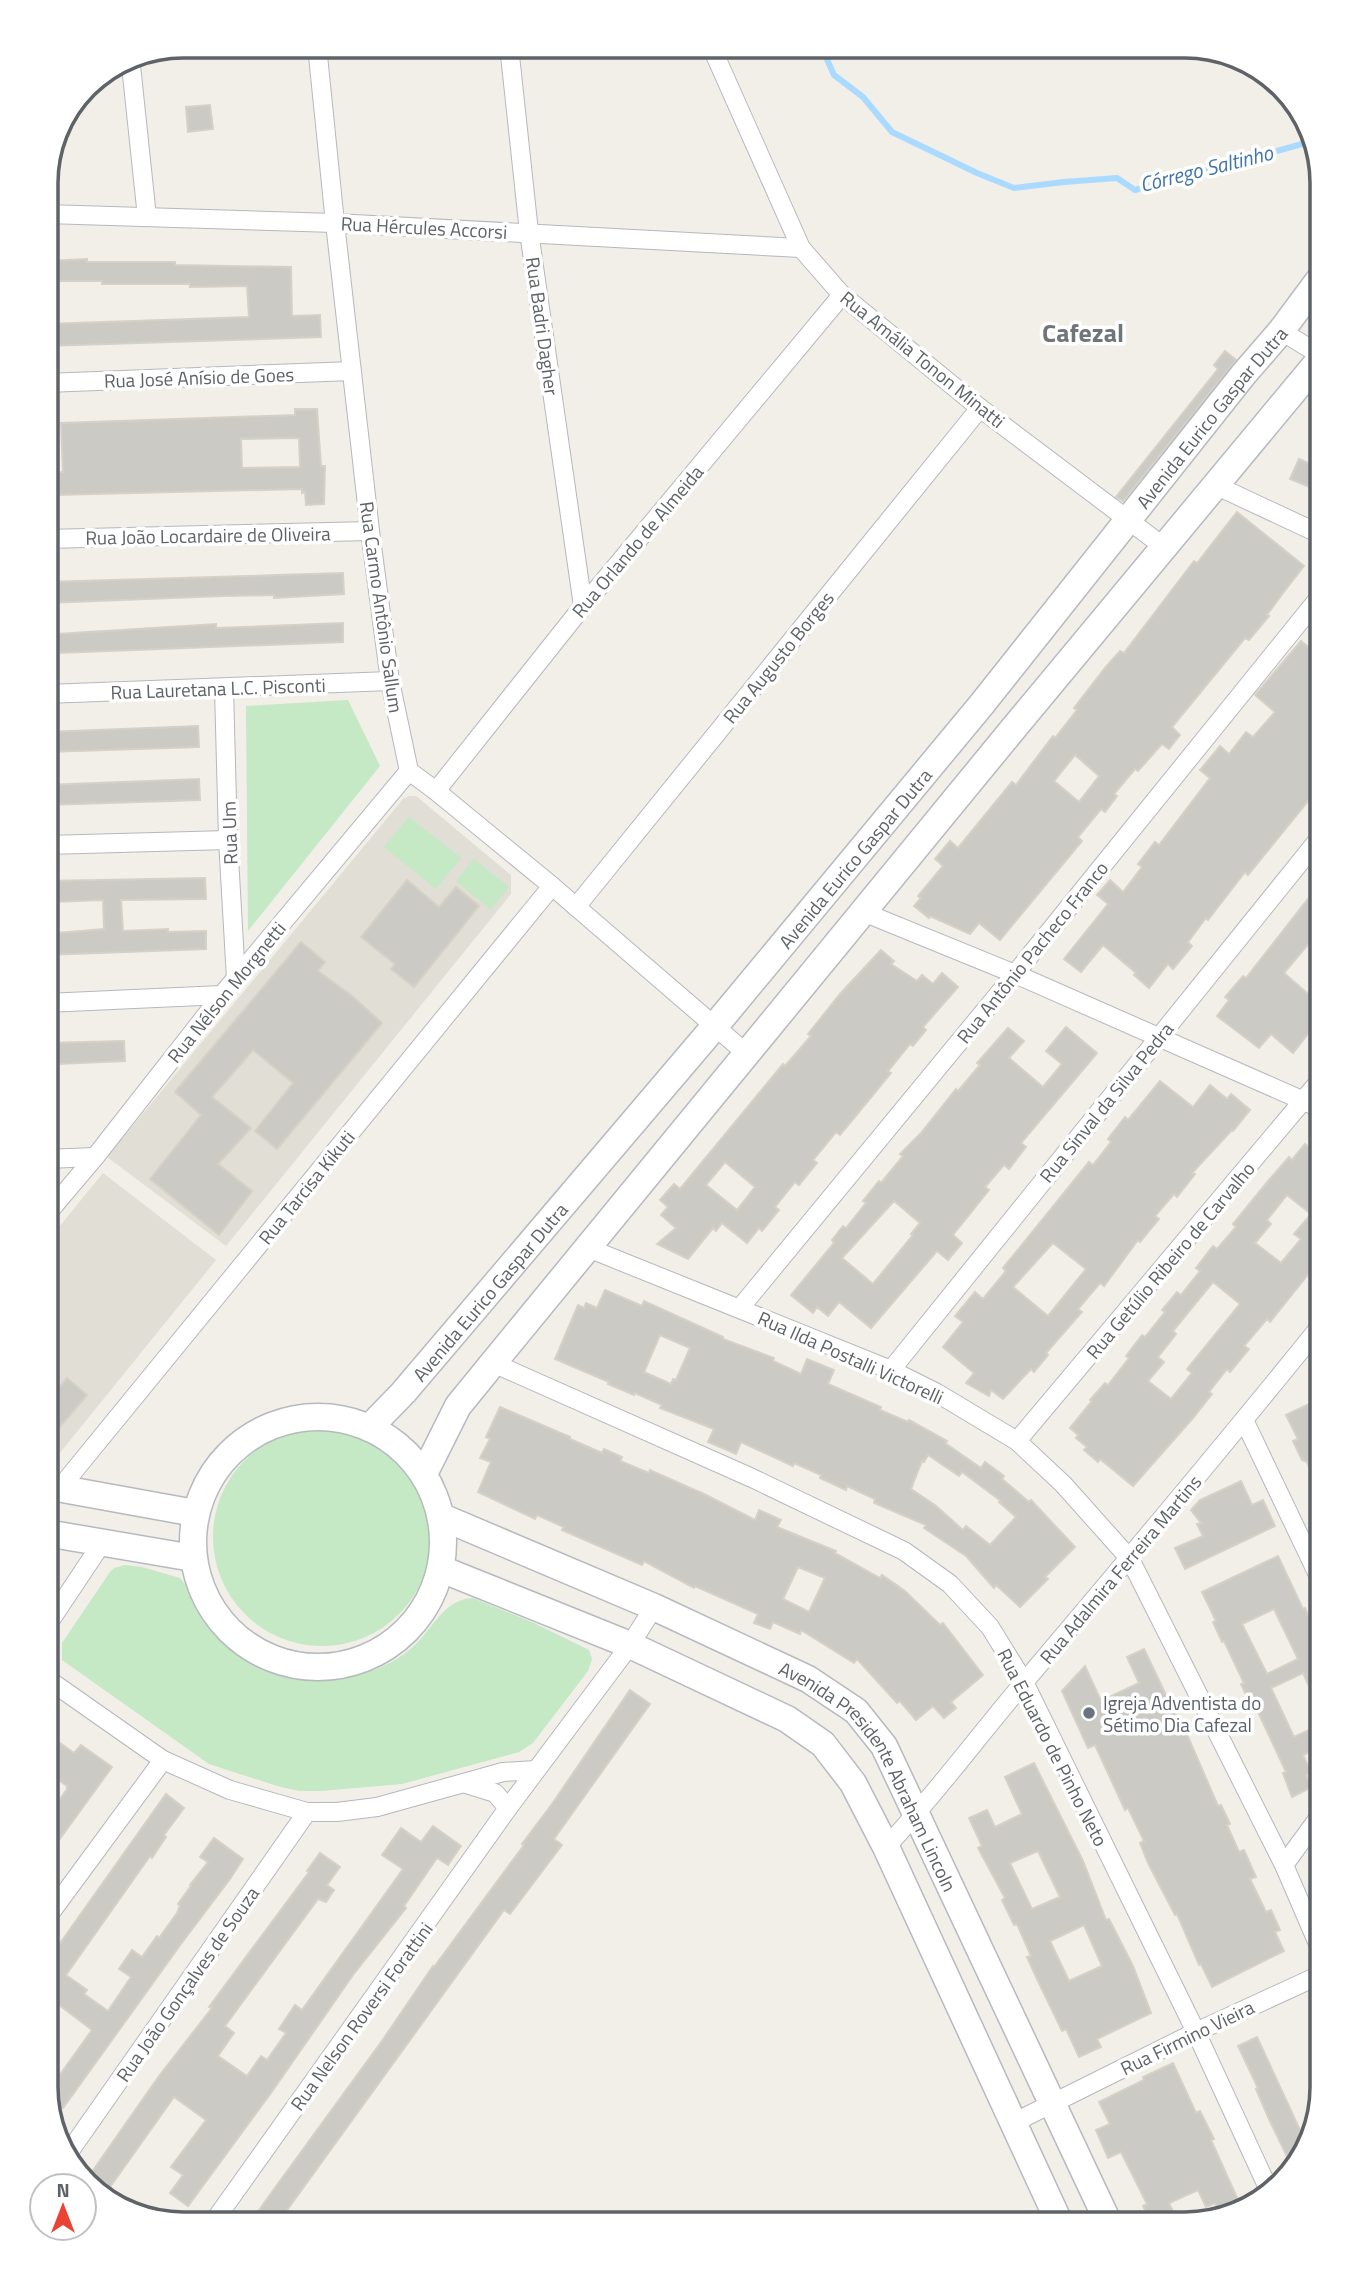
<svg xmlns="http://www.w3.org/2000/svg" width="1368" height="2270" viewBox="0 0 1368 2270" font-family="'Titillium Web',sans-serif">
<rect width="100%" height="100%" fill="#f1efe8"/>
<!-- education -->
<g fill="#e1ded6">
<polygon points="409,796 416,796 511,875 511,894 226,1246 107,1157 403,799"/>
<polygon points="103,1173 216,1260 46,1470 46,1243"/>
</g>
<!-- green -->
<g fill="#c5e8c5">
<polygon points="348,700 380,766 248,931 246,706"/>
<polygon points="409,817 461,858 436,889 384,847"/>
<polygon points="474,859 509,887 491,910 456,881"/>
<circle cx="322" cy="1537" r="109"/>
<path d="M 125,1565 L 142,1567 L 180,1578 C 191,1590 196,1605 205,1619 C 211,1630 225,1642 235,1650 C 288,1688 369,1690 417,1643 C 435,1625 445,1599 473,1598 L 534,1623 L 589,1650 L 592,1659 L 588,1671 L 533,1743 L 519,1752 L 402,1784 L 321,1791 L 299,1791 L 277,1786 L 209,1764 L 62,1660 L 62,1643 L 110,1572 L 114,1568 Z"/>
</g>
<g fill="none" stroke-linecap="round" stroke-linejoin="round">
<!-- stream -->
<polyline stroke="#aadaff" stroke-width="6" points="821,46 834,75 863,97 892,132 977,173 1014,188 1064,182 1117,178 1135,190 1313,141"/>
</g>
<!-- building -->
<g fill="#cccac5" stroke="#d6d1c6" stroke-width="2" fill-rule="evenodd">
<polygon points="210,105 213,129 188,132 186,107"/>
<polygon points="87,259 87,262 175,262 175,265 291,267 292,316 320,315 321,337 46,346 46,324 249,317 247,286 190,287 190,284 102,284 102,281 46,281 46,261"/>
<polygon points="1225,351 1236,360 1123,501 1116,497 1218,369 1214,365"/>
<path d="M 295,409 L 317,409 L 321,466 L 325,466 L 324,504 L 306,505 L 305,492 L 302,493 L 302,489 L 54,495 L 53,473 L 63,472 L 61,423 L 295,415 ZM 299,438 L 300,467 L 242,468 L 241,439 Z"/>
<polygon points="1299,459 1322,469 1322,492 1290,479"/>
<path d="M 1237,512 L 1304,566 L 1283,593 L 1267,615 L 1269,616 L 1249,640 L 1245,638 L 1172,727 L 1180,735 L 1169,749 L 1162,744 L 1138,771 L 1135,769 L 1114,794 L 1117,796 L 1105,812 L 1101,809 L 1078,837 L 1082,841 L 1000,940 L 979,923 L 970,934 L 930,916 L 929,918 L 914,906 L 921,898 L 918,896 L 943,866 L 935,859 L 950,841 L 958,848 L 1012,782 L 1016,785 L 1053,736 L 1055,738 L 1077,710 L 1074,708 L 1105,668 L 1120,651 L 1124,653 L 1178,582 L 1194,561 L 1197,563 ZM 1075,755 L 1099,776 L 1079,802 L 1054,781 Z"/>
<polygon points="343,573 344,594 274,598 274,595 223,596 46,603 46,582"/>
<polygon points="343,623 343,642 58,653 57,634 216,624 216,628"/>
<polygon points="1301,641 1322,658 1322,784 1248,875 1245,872 1208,920 1206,918 1188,942 1192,946 1173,969 1168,964 1149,988 1134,975 1136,973 1103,945 1081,972 1064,959 1108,904 1097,895 1110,880 1123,892 1142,867 1138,864 1155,842 1159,845 1210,778 1200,770 1220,746 1229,754 1246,732 1253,737 1275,712 1255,695"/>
<polygon points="198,726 199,747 46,752 46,732"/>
<polygon points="199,779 200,800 46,805 46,785"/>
<polygon points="205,878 206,899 121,900 123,931 168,929 168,932 206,931 206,949 46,955 46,934 104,929 103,900 52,902 52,896 46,896 46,881"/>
<polygon points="407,880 439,907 456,887 479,906 414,987 391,969 395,964 361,937"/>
<polygon points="1322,881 1322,936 1314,945 1310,942 1284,973 1322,1006 1322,1016 1293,1053 1271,1034 1259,1048 1217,1016 1229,1000 1225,997 1243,976 1246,978"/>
<polygon points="301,942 325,962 318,971 351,995 382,1023 277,1149 255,1131 293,1083 253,1050 212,1097 251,1128 218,1164 252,1191 219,1235 150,1179 201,1115 175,1092"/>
<path d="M 881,950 L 894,961 L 891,964 L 917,981 L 922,975 L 933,984 L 942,973 L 958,987 L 923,1027 L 926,1030 L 913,1046 L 910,1044 L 888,1071 L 891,1073 L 854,1118 L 840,1135 L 836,1132 L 813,1160 L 817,1163 L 799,1185 L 795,1182 L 775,1207 L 779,1210 L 762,1231 L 759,1228 L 747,1243 L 722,1223 L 716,1231 L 713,1228 L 688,1259 L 657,1244 L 676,1228 L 661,1215 L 668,1207 L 660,1200 L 674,1184 L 680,1189 L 783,1064 L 785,1066 L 811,1036 L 808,1034 L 840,994 ZM 725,1162 L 755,1187 L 737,1210 L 706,1185 Z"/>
<path d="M 1066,1027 L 1097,1053 L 1021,1143 L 1026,1147 L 1009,1169 L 1004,1165 L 985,1187 L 989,1190 L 953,1235 L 962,1243 L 948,1260 L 937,1251 L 871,1328 L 839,1302 L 828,1316 L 817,1307 L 813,1313 L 791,1295 L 834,1243 L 832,1240 L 843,1226 L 846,1228 L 866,1203 L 863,1201 L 879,1181 L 881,1183 L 903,1156 L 900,1154 L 921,1133 L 956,1089 L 958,1091 L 980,1065 L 977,1063 L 1008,1028 L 1024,1041 L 1009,1058 L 1043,1087 L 1062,1064 L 1046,1051 ZM 894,1201 L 920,1223 L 911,1234 L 913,1235 L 873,1284 L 842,1258 Z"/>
<polygon points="124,1041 125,1061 58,1064 58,1057 46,1058 46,1043"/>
<path d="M 1160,1081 L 1193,1107 L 1210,1085 L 1227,1099 L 1231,1094 L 1250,1110 L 1233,1131 L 1232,1130 L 1192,1173 L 1195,1174 L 1177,1197 L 1174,1194 L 1155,1216 L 1159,1219 L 1140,1242 L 1138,1240 L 1104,1286 L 1100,1283 L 1078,1309 L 1082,1312 L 1046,1353 L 1048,1355 L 1034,1372 L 1031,1369 L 1003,1399 L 991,1390 L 989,1396 L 966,1383 L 974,1373 L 943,1347 L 963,1322 L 955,1316 L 975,1292 L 983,1299 L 1006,1271 L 1003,1268 L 1089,1162 L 1093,1165 L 1111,1142 L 1108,1139 L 1125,1117 L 1128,1120 ZM 1053,1243 L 1086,1269 L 1048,1316 L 1013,1287 Z"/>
<path d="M 1305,1144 L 1322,1158 L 1322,1257 L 1270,1322 L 1267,1319 L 1244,1346 L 1249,1349 L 1230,1372 L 1227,1369 L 1209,1392 L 1212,1394 L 1193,1418 L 1133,1486 L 1100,1459 L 1098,1462 L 1084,1450 L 1087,1447 L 1076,1438 L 1078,1435 L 1070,1428 L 1092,1401 L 1090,1400 L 1105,1383 L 1108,1385 L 1129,1358 L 1126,1356 L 1142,1335 L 1145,1337 L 1165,1312 L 1162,1310 L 1177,1292 L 1181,1295 L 1200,1271 L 1196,1268 L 1213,1246 L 1217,1249 L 1236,1227 L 1233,1224 L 1269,1180 L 1289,1157 L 1292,1160 ZM 1287,1195 L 1311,1214 L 1294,1234 L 1301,1239 L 1281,1263 L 1255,1243 L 1271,1224 L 1267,1220 ZM 1213,1282 L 1240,1304 L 1187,1369 L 1192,1373 L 1171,1399 L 1148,1381 L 1164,1362 L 1158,1357 L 1176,1334 L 1173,1331 Z"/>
<path d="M 605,1290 L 642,1306 L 644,1301 L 723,1337 L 723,1339 L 774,1358 L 773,1361 L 801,1374 L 807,1359 L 834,1370 L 828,1384 L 881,1407 L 880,1410 L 908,1422 L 909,1420 L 947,1441 L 945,1443 L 981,1468 L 985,1462 L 1004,1476 L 1002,1479 L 1029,1502 L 1031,1500 L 1075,1547 L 1045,1577 L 1048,1579 L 1020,1607 L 996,1585 L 994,1588 L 966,1556 L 924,1528 L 926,1525 L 874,1503 L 875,1499 L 847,1486 L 846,1490 L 820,1478 L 821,1475 L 794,1463 L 793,1466 L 741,1442 L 736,1454 L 708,1442 L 714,1429 L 660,1408 L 662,1405 L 635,1393 L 634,1395 L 608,1384 L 609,1382 L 555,1359 L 578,1305 L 584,1308 L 586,1303 L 597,1308 ZM 660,1335 L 690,1348 L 676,1380 L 673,1379 L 671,1384 L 644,1372 ZM 928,1455 L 959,1476 L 962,1472 L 1001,1501 L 999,1502 L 1016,1517 L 990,1545 L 966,1526 L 963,1530 L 935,1505 L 911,1489 L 922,1461 L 924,1462 Z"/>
<polygon points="67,1378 87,1395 46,1443 46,1403"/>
<polygon points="1313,1402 1322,1422 1313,1426 1322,1446 1322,1497 1307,1462 1302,1460 1293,1441 1298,1439 1286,1415"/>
<path d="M 500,1407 L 570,1437 L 570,1439 L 602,1453 L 604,1449 L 622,1457 L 620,1461 L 649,1473 L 650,1470 L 704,1494 L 755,1520 L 759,1510 L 781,1520 L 777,1527 L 836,1551 L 835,1553 L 880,1578 L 882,1575 L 905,1591 L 940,1625 L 943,1623 L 983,1675 L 951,1702 L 956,1708 L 944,1718 L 933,1706 L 916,1720 L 900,1701 L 897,1703 L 857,1659 L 854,1663 L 801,1630 L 800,1634 L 773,1622 L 770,1629 L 754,1623 L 758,1614 L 695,1586 L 694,1588 L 644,1561 L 642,1565 L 562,1530 L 564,1527 L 537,1515 L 535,1519 L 478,1492 L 491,1462 L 480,1458 L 490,1439 L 486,1437 ZM 798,1567 L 825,1578 L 809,1612 L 783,1599 Z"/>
<polygon points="1241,1481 1252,1505 1263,1500 1275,1526 1185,1569 1175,1548 1203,1536 1197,1524 1201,1523 1191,1510 1200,1500"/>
<path d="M 1278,1556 L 1303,1609 L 1305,1608 L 1322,1647 L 1322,1714 L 1303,1673 L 1271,1688 L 1294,1737 L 1322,1724 L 1322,1746 L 1303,1755 L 1311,1772 L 1306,1775 L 1312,1787 L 1292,1797 L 1283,1773 L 1286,1772 L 1251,1697 L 1248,1699 L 1241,1684 L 1244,1683 L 1224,1641 L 1222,1642 L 1213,1622 L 1216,1621 L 1202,1592 ZM 1274,1609 L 1298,1659 L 1267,1674 L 1242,1624 Z"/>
<polygon points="1144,1649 1167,1697 1170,1695 1218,1806 1221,1805 1230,1824 1227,1825 1239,1852 1244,1850 1256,1877 1250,1879 1266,1912 1271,1910 1280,1930 1275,1932 1284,1951 1212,1987 1201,1964 1199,1965 1177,1914 1175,1915 1148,1863 1140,1843 1144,1841 1128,1808 1125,1810 1095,1745 1088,1748 1062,1691 1085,1666 1101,1701 1139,1683 1127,1657"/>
<polygon points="630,1690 650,1704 554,1839 562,1845 510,1914 504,1910 277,2224 261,2224 253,2219 269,2196 384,2038 433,1966 434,1967 524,1845 522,1844 552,1804"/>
<polygon points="46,1733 74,1753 81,1745 112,1767 46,1858 46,1819 67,1789 67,1786 46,1771"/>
<path d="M 1034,1763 L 1083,1861 L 1106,1920 L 1109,1919 L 1133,1966 L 1151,2013 L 1097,2039 L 1101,2047 L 1079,2057 L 1066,2029 L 1062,2031 L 1037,1979 L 1027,1957 L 1031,1956 L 1017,1924 L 1014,1925 L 1002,1900 L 1005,1898 L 978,1848 L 982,1846 L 969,1818 L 987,1810 L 995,1827 L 1022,1814 L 1005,1777 ZM 1038,1851 L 1060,1897 L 1032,1909 L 1010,1863 ZM 1084,1925 L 1102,1966 L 1069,1981 L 1050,1941 Z"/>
<polygon points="166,1794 184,1808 164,1835 166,1837 152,1858 150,1856 66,1975 87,1990 84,1994 108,2011 131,1977 119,1969 132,1950 142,1957 157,1936 159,1938 177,1913 180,1906 178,1904 191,1886 190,1885 208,1862 200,1857 214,1838 243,1859 230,1879 181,1944 63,2108 48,2096 47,2093 92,2030 46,1995 46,1963"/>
<polygon points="433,1826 461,1846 448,1865 437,1858 404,1906 406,1908 353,1975 271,2093 188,2206 170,2193 183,2175 171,2167 206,2120 174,2097 103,2197 87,2179 159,2076 212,2008 209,2007 309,1872 307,1871 320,1853 340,1867 327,1885 334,1890 326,1902 318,1899 225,2026 234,2033 218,2056 247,2076 261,2056 267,2060 286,2033 279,2029 295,2005 302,2010 403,1869 382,1855 401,1828 421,1842"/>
<polygon points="1257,2037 1306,2143 1300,2163 1293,2169 1268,2117 1256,2089 1258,2088 1238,2046"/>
<polygon points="1173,2063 1196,2113 1200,2111 1214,2139 1211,2140 1243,2211 1221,2216 1215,2203 1206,2207 1198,2190 1169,2203 1179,2224 1152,2224 1143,2206 1147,2204 1121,2152 1108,2158 1096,2130 1110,2124 1099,2102 1144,2080 1143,2077"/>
</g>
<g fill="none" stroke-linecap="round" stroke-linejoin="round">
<defs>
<g id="street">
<polyline points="317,46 335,223 370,531 390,681 409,771 436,791 552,886 747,1054"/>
<polyline points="509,46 529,232 583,606"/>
<polyline points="711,46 801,248 842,295 980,408 1164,547"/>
<polyline points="130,56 147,217"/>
<polyline points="46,214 335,223 801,248"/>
<polyline points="1281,331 1322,356"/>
<polyline points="46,383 352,371"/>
<polyline points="1217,486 1322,535"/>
<polyline points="46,539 370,531"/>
<polyline points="224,688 228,840 236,979"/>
<polyline points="46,694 390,681"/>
<polyline points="436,791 583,606 842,295"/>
<polyline points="46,845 228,840"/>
<polyline points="576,907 980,408"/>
<polyline points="863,912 1015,974 1322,1109"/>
<polyline points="46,1003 222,995"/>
<polyline points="46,1159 95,1157"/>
<polyline points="46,1215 95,1157 222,995 409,771"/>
<polyline points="588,1248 891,1370 937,1393 1017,1441 1063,1484 1130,1559 1284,1865 1322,1953"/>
<polyline points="740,1308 1015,974 1322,594"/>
<polyline points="493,1363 752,1478 904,1551 950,1584 990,1627 1024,1682 1196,2032 1269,2190"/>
<polyline points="891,1370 1322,835"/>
<polyline points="1244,1420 1322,1583"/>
<polyline points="1017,1441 1322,1078"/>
<polyline points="60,1488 552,886"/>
<polyline points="46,1627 102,1543"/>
<polyline points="46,1678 163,1760 230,1790 307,1812 337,1812 377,1807 503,1772 536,1770"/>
<polyline points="466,1784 495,1793 508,1808"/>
<path d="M 886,1847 C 936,1794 979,1735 1026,1680 C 1126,1562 1225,1444 1322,1324"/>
<polyline points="1284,1865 1322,1813"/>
<polyline points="46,1919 163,1760"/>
<polyline points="1013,2123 1196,2032 1322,1974"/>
<polyline points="67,2155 307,1812"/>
<polyline points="212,2224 508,1808 630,1645 654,1607"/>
</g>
<g id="secondary">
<circle cx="318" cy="1542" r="125"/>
<path id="s1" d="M 369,1428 L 403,1393 L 715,1026 L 982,704 L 1243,375 L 1281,331 L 1322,276"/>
<polyline points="424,1474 458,1406 493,1363 1013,729 1322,357"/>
<polyline points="46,1486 195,1513"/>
<path id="s2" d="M 442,1517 L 654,1607 L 808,1679 L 856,1711 L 884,1746 L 1109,2224"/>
<polyline points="46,1533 193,1558"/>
<polyline points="441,1569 630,1645 787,1719 823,1744 853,1783 886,1847 1060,2224"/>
</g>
</defs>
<!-- street casing -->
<use href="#street" stroke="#b5b8bc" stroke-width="20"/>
<!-- secondary casing -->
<use href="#secondary" stroke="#b6babf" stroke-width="29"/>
<!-- street -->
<use href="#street" stroke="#fff" stroke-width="18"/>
<!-- secondary -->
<use href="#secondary" stroke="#fff" stroke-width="26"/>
</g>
<!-- markers -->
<circle fill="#6b7280" stroke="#fff" stroke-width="2.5" cx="1089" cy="1713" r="7"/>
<g text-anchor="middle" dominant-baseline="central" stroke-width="7" stroke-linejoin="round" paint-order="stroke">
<!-- street labels -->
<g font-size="19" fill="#5f6368" stroke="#fff">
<text transform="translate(424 227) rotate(3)">Rua Hércules Accorsi</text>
<text transform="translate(543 326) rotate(82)">Rua Badri Dagher</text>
<text transform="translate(923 359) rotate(39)">Rua Amália Tonon Minatti</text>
<text transform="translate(199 377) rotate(-2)">Rua José Anísio de Goes</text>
<text stroke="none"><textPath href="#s1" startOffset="1316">Avenida Eurico Gaspar Dutra</textPath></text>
<text transform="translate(208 535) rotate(-1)">Rua João Locardaire de Oliveira</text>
<text transform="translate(637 541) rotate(-50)">Rua Orlando de Almeida</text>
<text transform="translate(382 607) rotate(82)">Rua Carmo Antônio Sallum</text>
<text transform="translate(778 657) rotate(-51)">Rua Augusto Borges</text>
<text transform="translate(218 688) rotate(-2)">Rua Lauretana L.C. Pisconti</text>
<text transform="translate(229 833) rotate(-92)">Rua Um</text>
<text stroke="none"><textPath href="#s1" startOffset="749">Avenida Eurico Gaspar Dutra</textPath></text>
<text transform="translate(1032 952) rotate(-51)">Rua Antônio Pacheco Franco</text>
<text transform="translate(226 992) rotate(-51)">Rua Nélson Morgnetti</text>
<text transform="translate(1106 1102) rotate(-51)">Rua Sinval da Silva Pedra</text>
<text transform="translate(306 1187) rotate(-51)">Rua Tarcisa Kikuti</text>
<text transform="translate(1170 1260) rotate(-50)">Rua Getúlio Ribeiro de Carvalho</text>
<text stroke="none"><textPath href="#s1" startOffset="182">Avenida Eurico Gaspar Dutra</textPath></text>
<text transform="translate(851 1357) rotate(24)">Rua Ilda Postalli Victorelli</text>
<text transform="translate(1120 1569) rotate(-50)">Rua Adalmira Ferreira Martins</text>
<text transform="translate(1053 1747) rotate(63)">Rua Eduardo de Pinho Neto</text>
<text stroke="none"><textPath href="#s2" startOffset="516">Avenida Presidente Abraham Lincoln</textPath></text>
<text transform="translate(187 1984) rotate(-55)">Rua João Gonçalves de Souza</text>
<text transform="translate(361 2016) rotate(-54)">Rua Nelson Roversi Forattini</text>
<text transform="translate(1187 2037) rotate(-26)">Rua Firmino Vieira</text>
</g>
<!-- worship labels -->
<g font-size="19" fill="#5b616d" stroke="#fff" text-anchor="start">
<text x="1103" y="1702">Igreja Adventista do<tspan x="1103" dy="22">Sétimo Dia Cafezal</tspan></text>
</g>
<!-- water labels -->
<g font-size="21" font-style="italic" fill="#4174aa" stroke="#fff">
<text transform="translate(1206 168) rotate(-14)">Córrego Saltinho</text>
</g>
<!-- district labels -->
<g font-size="26" font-weight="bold" fill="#70757a" stroke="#fff">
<text x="1083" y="332">Cafezal</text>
</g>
</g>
<!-- crop -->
<path d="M0 0H1368V2270H0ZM183 58H1185A125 125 0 0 1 1310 183V2087A125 125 0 0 1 1185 2212H183A125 125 0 0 1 58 2087V183A125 125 0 0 1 183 58Z" fill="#fff" fill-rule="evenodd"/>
<path fill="none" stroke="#5f6368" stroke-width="3.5" d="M183 58H1185A125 125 0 0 1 1310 183V2087A125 125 0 0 1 1185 2212H183A125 125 0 0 1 58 2087V183A125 125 0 0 1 183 58Z"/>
<!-- north arrow -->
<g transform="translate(63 2207)"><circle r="33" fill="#ffffff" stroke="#bfc1c3" stroke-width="2"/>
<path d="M0-5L12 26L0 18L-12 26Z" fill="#ea4335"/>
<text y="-10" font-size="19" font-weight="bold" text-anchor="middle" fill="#5f6368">N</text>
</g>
</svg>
